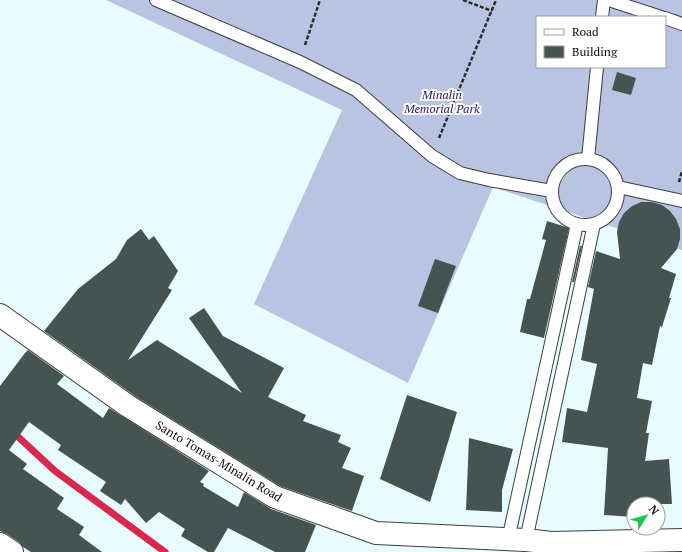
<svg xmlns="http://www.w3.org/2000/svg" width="682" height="552" viewBox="0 0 682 552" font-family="'PT Serif',serif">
<rect width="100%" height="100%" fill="#e8fbff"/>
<!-- cemetery -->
<path fill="#b8c4e2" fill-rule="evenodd" d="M 106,0 L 682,0 L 682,250 L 493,187 L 408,383 L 254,304 L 342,110 ZM 537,17 L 665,17 L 665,67 L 537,67 Z"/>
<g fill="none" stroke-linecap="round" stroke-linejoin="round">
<!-- stream -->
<polyline stroke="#db264d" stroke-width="7" points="0,420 55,471 165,552"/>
</g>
<!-- building -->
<g fill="#465451">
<polygon points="617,72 636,78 631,95 612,90"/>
<polygon points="641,202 652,202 662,205 670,211 676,219 680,229 680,239 677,249 661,268 676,274 669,298 671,298 662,327 660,326 652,365 643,363 637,398 652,401 646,433 649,433 645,461 669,459 672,504 634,504 634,517 604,515 608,448 562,442 567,408 587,412 597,364 581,360 594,289 588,287 596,251 620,259 617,232 619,222 624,213 632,206"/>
<polygon points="547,221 569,228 544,338 520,332 527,299 530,299 546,240 542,239"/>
<polygon points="141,229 149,240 154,236 178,271 168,288 172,290 128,360 157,340 242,393 189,318 204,308 223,336 284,368 268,397 306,415 303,421 341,435 338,442 351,448 342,468 364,476 352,511 280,486 135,396 44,331 78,289 116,259 127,240"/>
<polygon points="580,246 582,246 574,282 572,282"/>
<polygon points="435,259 456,266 438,313 418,306"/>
<polygon points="28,350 64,376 57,384 103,418 109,408 209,471 200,482 204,484 203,486 238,507 244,492 271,509 316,525 305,552 275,552 228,528 214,552 208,552 181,536 185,529 159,512 146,523 125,499 121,505 100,491 106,482 58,450 61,445 29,422 9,450 27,464 23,469 64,498 57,509 84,527 79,535 102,552 31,552 23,547 19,542 7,534 0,531 0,386 25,353"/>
<polygon points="407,395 457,412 430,502 380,479"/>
<polygon points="469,438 513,449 502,490 502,512 466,510"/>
</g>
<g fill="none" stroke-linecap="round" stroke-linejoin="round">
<defs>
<g id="service">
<polyline points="156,0 300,62 356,90 432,156 460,173 489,180 552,191"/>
<polyline points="609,0 661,17"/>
<polyline points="602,17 604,0"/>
<polyline points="665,18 682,24"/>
<polyline points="588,159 597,67"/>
<circle cx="585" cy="192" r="33"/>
<polyline points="618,187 682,201"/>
<polyline points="508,540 577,224"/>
<polyline points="526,540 594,224"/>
</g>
<polyline id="minor" points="0,544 12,552"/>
<polyline id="tertiary" points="0,315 128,406 275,497 376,533 526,540 551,543 682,540"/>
</defs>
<!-- service casing -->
<use href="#service" stroke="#3d3d3d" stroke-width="14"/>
<!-- minor casing -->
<use href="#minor" stroke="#3d3d3d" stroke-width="24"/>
<!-- tertiary casing -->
<use href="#tertiary" stroke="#3d3d3d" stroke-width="24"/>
<!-- path -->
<g stroke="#2c2c2c" stroke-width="2.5" stroke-dasharray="4 2" stroke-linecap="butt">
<polyline points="463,0 492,11"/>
<polyline points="305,45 320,0"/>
<polyline points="439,138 496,0"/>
<polyline points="679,182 682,171"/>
</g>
<!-- service -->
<use href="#service" stroke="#fff" stroke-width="12"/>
<!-- minor -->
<use href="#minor" stroke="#fff" stroke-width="22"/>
<!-- tertiary -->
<use href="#tertiary" stroke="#fff" stroke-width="22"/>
</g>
<g text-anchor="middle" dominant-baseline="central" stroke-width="4" stroke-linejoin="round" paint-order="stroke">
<!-- park labels -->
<g font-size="12" font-style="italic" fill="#241567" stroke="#fff">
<text x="442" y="94">Minalin<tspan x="442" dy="14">Memorial Park</tspan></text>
</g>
<!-- street labels -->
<g font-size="12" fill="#0a0a0a" stroke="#fff">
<text transform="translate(219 461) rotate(31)">Santo Tomas-Minalin Road</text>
</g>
</g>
<!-- legend -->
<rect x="536" y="16" width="130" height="52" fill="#ffffff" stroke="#9d9d9d"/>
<rect x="544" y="29" width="20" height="6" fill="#ffffff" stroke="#9d9d9d"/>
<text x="572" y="36" font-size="12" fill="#0a0a0a">Road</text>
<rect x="544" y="46" width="20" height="12" fill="#465451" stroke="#9d9d9d"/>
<text x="572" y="56" font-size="12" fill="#0a0a0a">Building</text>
<!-- north arrow -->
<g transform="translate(646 516) rotate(53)"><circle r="19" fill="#ffffff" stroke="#9d9d9d"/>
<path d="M0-3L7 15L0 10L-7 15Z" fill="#16c751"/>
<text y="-6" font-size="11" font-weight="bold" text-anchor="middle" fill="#0a0a0a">N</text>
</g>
</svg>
